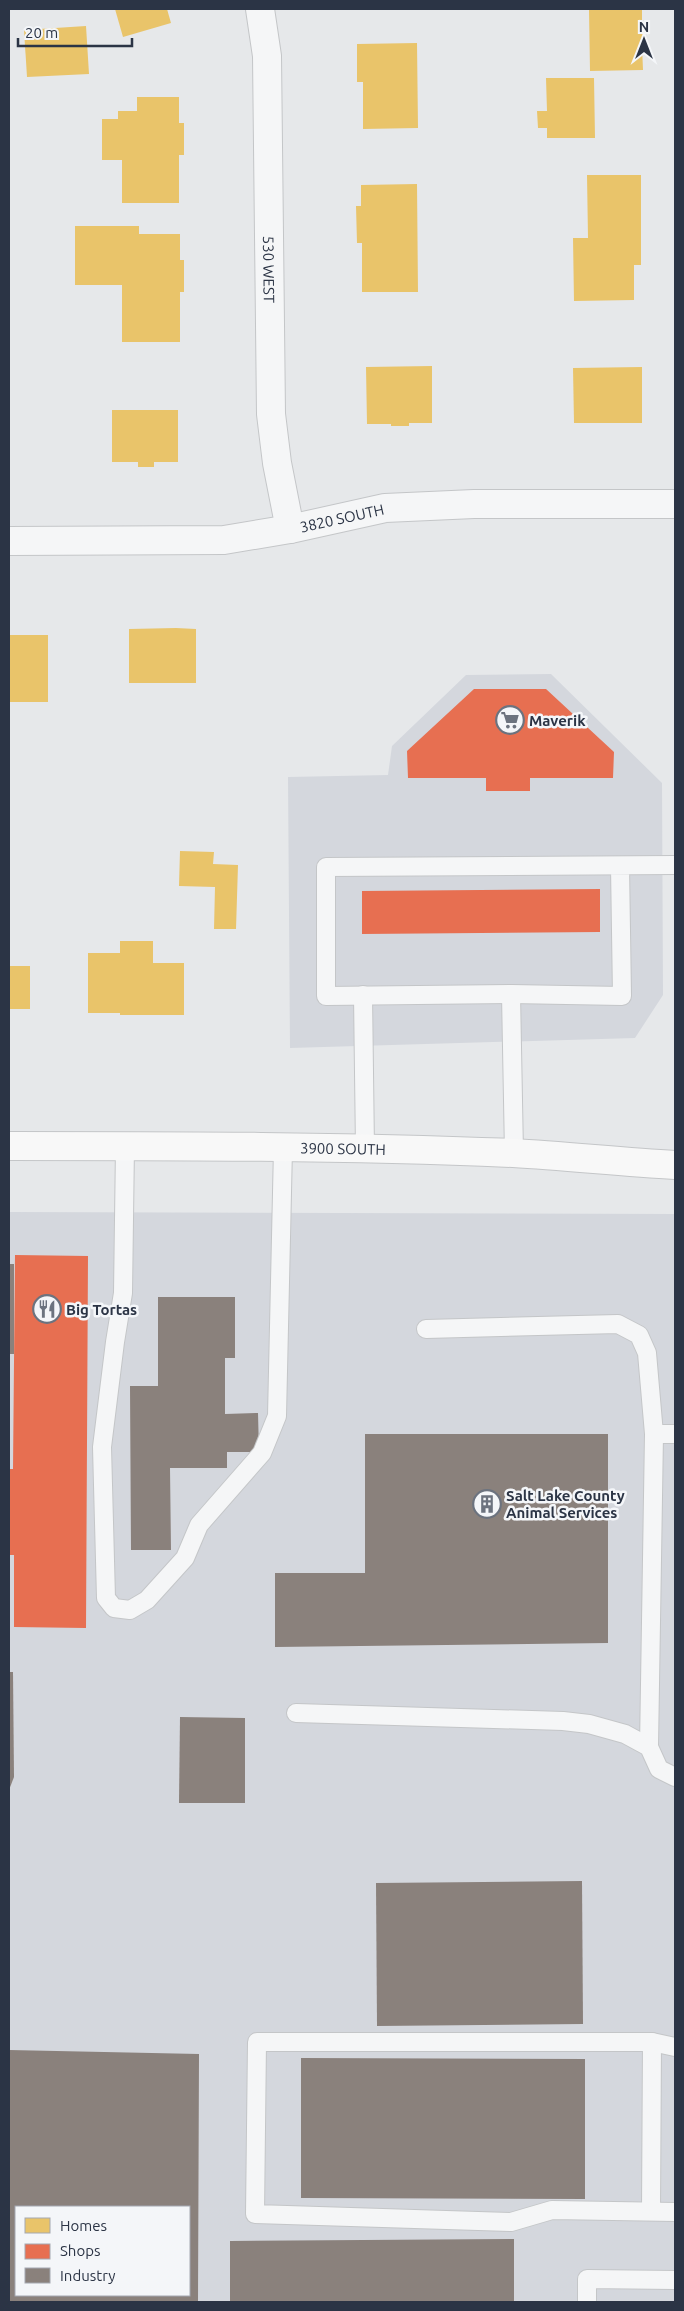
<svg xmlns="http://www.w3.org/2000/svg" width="684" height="2311" viewBox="0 0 684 2311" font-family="Ubuntu,sans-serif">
<rect width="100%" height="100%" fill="#e6e8ea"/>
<!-- built -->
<g fill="#d4d7dd" fill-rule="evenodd">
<polygon points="551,674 662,783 663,995 635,1038 290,1048 288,777 388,775 392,746 466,675"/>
<path d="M 9,1212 L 675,1214 L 675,2302 L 9,2302 ZM 16,2207 L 189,2207 L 189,2295 L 16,2295 Z"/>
</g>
<!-- homes -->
<g fill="#e9c46a">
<polygon points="115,9 167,9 171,23 123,37"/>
<polygon points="589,9 642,9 642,26 645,26 645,46 642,46 643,70 590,71"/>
<polygon points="86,26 89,74 27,77 24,30"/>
<polygon points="417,43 418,128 363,129 363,82 357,82 357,44"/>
<polygon points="546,78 594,78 595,138 547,138 547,128 538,128 537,111 547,111"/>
<polygon points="137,97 179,97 179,123 184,123 184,155 179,155 179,203 122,203 122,160 102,160 102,119 118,119 118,111 137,111"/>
<polygon points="587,175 641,175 641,265 634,265 634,300 574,301 573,238 588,238"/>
<polygon points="417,184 418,292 362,292 362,243 357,243 356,206 361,206 361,185"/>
<polygon points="75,226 139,226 139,234 180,234 180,260 184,260 184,292 180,292 180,342 122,342 122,285 75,285"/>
<polygon points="432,366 432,423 409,423 409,426 391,426 391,424 367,424 366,367"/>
<polygon points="642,367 642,423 574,423 573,368"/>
<polygon points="112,410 178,410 178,462 154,462 154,467 138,467 138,462 112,462"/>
<polygon points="176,628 196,629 196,683 129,683 129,629"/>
<rect x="9" y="635" width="39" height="67"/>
<polygon points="180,851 214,852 213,864 238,865 236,929 214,929 215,887 179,886"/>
<polygon points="120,941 153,941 153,963 184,963 184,1015 120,1015 120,1013 88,1013 88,953 120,953"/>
<rect x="9" y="966" width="21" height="43"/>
</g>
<!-- shops -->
<g fill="#e76f51">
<polygon points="474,689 546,689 614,752 613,778 530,778 530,791 486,791 486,778 408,778 407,751"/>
<polygon points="600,889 600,932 362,934 362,891"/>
<polygon points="15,1255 88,1256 86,1628 14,1627 14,1555 9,1555 9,1469 13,1469"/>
</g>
<!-- industry -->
<g fill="#8a817c" fill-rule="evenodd">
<rect x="9" y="1264" width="5" height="90"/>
<polygon points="158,1297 235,1297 235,1358 225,1358 225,1414 258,1413 259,1452 227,1452 227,1468 170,1468 171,1550 131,1550 130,1386 158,1386"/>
<polygon points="365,1434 608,1434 608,1643 275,1647 275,1573 365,1573"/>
<polygon points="9,1672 13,1672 14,1777 9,1790"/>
<polygon points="180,1717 245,1718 245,1803 179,1803"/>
<polygon points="582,1881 583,2024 377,2026 376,1883"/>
<path d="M 9,2050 L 199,2054 L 198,2302 L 9,2302 ZM 16,2207 L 189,2207 L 189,2295 L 16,2295 Z"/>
<polygon points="301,2058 585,2059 585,2199 301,2198"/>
<polygon points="514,2239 514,2302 230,2302 230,2241"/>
</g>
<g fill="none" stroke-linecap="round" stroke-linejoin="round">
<defs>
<g id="lane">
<polyline points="620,866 622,996 511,994 326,996 326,867 675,865"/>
<polyline points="511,994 514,1153"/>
<polyline points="363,995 365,1149"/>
<polyline points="125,1146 123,1293 115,1342 102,1447 106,1598 114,1608 130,1610 147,1600 185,1558 199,1525 262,1453 277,1416 283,1148"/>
<polyline points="426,1329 618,1324 639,1335 647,1353 654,1434 649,1747"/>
<polyline points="654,1434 675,1434"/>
<polyline points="296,1713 563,1721 589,1724 625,1734 649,1747 659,1769 675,1777"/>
<polyline points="675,2047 652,2042 257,2042 255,2214 511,2222 552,2210 675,2212"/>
<polyline points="651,2211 652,2042"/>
<polyline points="587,2302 587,2279 675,2280"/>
</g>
<g id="street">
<path id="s1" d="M 260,9 L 267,56 L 271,414 L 277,463 L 290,529"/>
<path id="s2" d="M 9,541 L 224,540 L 290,529 L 385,508 L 474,504 L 675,504"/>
</g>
<g id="secondary">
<path id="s3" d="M 9,1146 C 177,1146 345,1146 513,1153 C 567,1156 621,1162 675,1165"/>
</g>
</defs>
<!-- lane casing -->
<use href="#lane" stroke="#c4c6c8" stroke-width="20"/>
<!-- street casing -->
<use href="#street" stroke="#c4c6c8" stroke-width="30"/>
<!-- secondary casing -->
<use href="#secondary" stroke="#c4c6c8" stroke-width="30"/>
<!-- lane -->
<use href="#lane" stroke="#f5f6f7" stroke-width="18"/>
<!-- street -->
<use href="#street" stroke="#f5f6f7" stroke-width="28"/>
<!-- secondary -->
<use href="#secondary" stroke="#f8f8f8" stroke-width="28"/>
</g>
<!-- icons -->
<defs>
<symbol id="supermarket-ring" viewBox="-11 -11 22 22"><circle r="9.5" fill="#f4f6f9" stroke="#6c737f" stroke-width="1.5"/><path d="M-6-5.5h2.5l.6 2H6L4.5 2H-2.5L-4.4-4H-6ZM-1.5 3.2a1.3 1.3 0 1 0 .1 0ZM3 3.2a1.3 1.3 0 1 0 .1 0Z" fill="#6c737f"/></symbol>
<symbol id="restaurant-ring" viewBox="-11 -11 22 22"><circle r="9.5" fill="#f4f6f9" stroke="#6c737f" stroke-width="1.5"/><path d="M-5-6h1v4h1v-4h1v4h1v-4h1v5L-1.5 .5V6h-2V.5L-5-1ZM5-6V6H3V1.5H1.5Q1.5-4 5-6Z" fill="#6c737f"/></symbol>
<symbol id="building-ring" viewBox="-11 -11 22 22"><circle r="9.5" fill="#f4f6f9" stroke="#6c737f" stroke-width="1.5"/><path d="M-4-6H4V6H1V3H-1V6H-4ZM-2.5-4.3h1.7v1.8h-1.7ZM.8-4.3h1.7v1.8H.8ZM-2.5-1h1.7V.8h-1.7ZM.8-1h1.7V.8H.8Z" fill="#6c737f"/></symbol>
</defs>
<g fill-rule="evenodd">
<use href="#supermarket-ring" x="494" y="704" width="32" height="32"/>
<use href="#restaurant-ring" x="31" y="1293" width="32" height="32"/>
<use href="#building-ring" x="471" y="1488" width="32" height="32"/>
</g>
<g text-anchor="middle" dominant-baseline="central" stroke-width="5" stroke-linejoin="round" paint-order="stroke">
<!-- street labels -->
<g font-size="15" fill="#2b3445" stroke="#f4f6f9">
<text stroke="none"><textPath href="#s1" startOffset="261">530 WEST</textPath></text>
<text stroke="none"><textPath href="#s2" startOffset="335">3820 SOUTH</textPath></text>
<text stroke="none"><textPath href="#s3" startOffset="334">3900 SOUTH</textPath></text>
</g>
<!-- poi labels -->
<g font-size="15" font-weight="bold" fill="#2b3445" stroke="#f4f6f9" text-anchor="start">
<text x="529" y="720">Maverik</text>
<text x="66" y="1309">Big Tortas</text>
<text x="506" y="1495">Salt Lake County<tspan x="506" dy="17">Animal Services</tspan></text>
</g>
</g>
<!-- border -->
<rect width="684" height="2311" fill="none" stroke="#2b3445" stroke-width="20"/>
<!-- legend -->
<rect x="15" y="2206" width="175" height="90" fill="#f4f6f9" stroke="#a4a8b1"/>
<rect x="25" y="2218" width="25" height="15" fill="#e9c46a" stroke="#a4a8b1"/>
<text x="60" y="2231" font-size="15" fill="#2b3445">Homes</text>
<rect x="25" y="2244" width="25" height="15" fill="#e76f51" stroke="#a4a8b1"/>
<text x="60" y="2256" font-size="15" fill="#2b3445">Shops</text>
<rect x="25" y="2268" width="25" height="15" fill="#8a817c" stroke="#a4a8b1"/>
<text x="60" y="2281" font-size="15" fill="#2b3445">Industry</text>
<!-- north arrow -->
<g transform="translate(644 40)" stroke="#f4f6f9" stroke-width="4" paint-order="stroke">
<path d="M0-4L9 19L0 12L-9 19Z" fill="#2b3445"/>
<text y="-8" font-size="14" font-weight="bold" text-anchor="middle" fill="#2b3445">N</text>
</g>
<!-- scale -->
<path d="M18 38v8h114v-8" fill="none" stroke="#2b3445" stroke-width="2.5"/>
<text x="25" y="38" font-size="15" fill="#2b3445" stroke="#f4f6f9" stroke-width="4" paint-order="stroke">20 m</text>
</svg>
